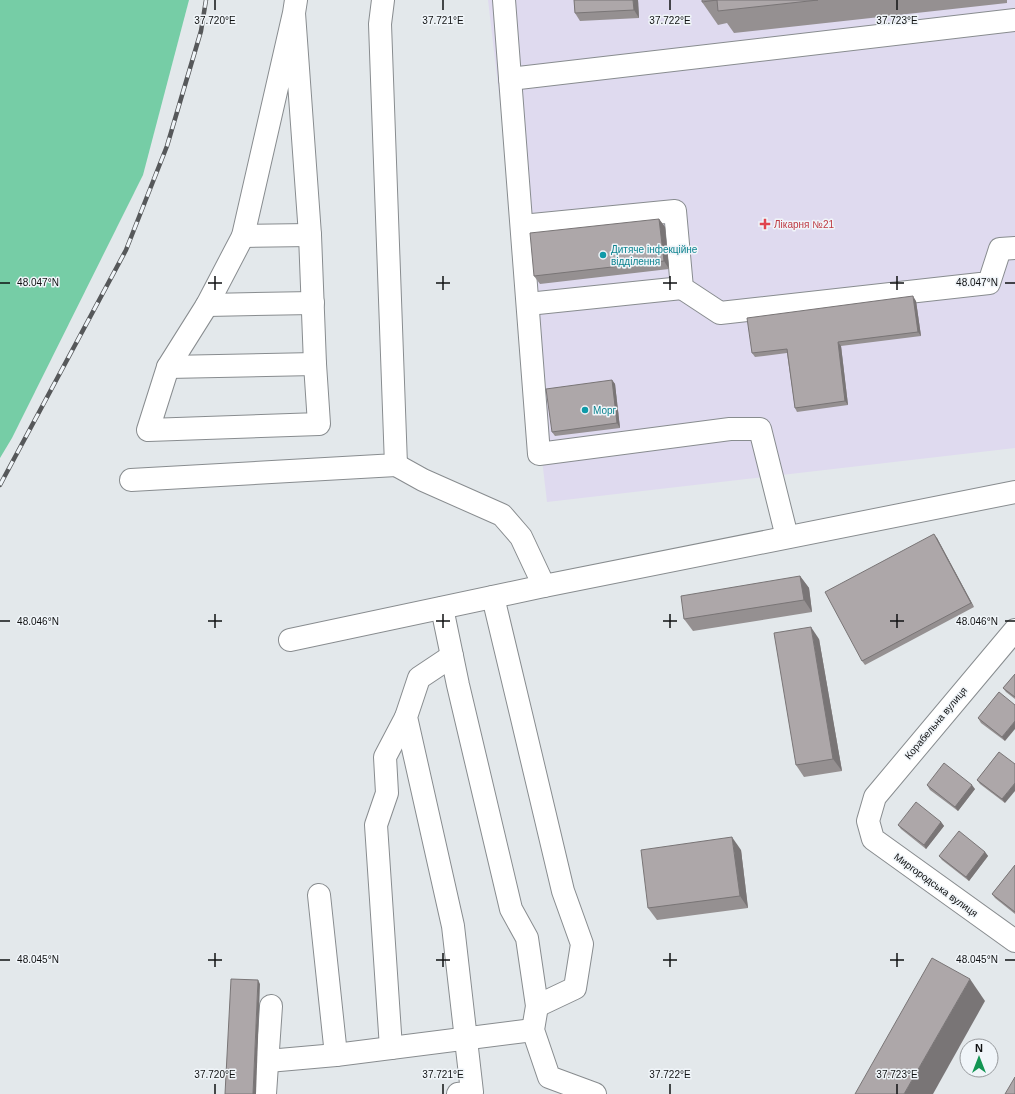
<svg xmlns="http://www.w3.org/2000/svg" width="1015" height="1094" viewBox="0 0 1015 1094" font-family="Arial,sans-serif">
<rect width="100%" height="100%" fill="#e3e8eb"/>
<!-- medical -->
<polygon fill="#dfdaef" points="488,0 1015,0 1015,448 547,502"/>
<!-- green -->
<polygon fill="#76cda6" points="0,0 189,0 143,175 12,438 0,458"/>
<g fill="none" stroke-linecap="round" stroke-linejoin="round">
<defs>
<g id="minor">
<polyline points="504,0 539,454 730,429 760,429 787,537"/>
<polyline points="294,13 243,236 207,305 168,367 148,430 319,424 315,364 310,235 294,13 296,0"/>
<polyline points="510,79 1015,20"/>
<polyline points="522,226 675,211 682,288 720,313 989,283 1000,249 1015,248"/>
<polyline points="243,236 310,235"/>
<polyline points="528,304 682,288"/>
<polyline points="207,305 313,303"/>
<polyline points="168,367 315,364"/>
<polyline points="396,465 423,480 502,515 521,537 544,586"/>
<polyline points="131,480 396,465 380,24 383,0"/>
<polyline points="493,597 521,714 563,891 582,944 575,988 537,1006"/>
<polyline points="442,608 458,685 511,909 527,938 537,1006 533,1030 549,1077 595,1094"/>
<polyline points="1015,630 875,797 868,821 873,839 1015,941"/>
<polyline points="290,640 544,586 1015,492"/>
<polyline points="452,656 419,678 406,717 453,926 472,1092 458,1094"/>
<polyline points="319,895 336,1055"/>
<polyline points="391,1048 376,825 387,793 385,757 406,717"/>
<polyline points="268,1061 336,1055 533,1030"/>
<polyline points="265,1094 271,1006"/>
</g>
</defs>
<!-- minor casing -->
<use href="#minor" stroke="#888c8f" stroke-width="24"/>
<!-- minor -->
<use href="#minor" stroke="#fff" stroke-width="22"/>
<defs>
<polyline id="rail" points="0,485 126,250 167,146 201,31 206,0"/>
</defs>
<!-- rail casing -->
<use href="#rail" stroke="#56585a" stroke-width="4.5"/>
<!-- rail -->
<use href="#rail" stroke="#f0f5f9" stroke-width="3" stroke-dasharray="9" stroke-linecap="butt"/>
</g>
<!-- wall -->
<g fill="#959091">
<polygon points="574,0 638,0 639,18 580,21 575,13"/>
<polygon points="702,0 1007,0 1007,3 734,33 727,23 718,25 702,2"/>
<polygon points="659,219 665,227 669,269 540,284 534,276"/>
<polygon points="916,301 921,336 841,346 848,405 797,412 795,408 787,353 755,357 752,353"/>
<polygon points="612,380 615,384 620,428 555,436 552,432"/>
<polygon points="937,538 974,607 865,665 862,661"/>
<polygon points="800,576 809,588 812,612 693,631 684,619"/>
<polygon points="819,639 842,771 804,777 796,765"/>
<polygon points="1015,674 1015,699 1006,692 1003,688"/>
<polygon points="999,692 1005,741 981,723 978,718"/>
<polygon points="999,752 1005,803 980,784 977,780"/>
<polygon points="927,785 975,789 958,811 930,790"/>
<polygon points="941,822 944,826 926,849 901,829 898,825"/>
<polygon points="741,850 748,908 657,920 648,908"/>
<polygon points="985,852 988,856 969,881 942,860 939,856"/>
<polygon points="1015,865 1015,914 995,898 992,894"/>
</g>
<!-- shaded-wall -->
<g fill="#797576">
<polygon points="633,0 638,0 639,18 634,10"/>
<polygon points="659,219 665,227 669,269 664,261"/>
<polygon points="913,296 916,301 921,336 918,332"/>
<polygon points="838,342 841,346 848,405 845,401"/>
<polygon points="612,380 615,384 620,428 617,423"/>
<polygon points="934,534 937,538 974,607 971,603"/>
<polygon points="800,576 809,588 812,612 804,600"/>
<polygon points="811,627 819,639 842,771 833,759"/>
<polygon points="1015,721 1015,729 1005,741 1002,737"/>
<polygon points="1015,783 1015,791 1005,803 1002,799"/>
<polygon points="972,785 975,789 958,811 955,807"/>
<polygon points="941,822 944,826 926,849 924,845"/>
<polygon points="732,837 741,850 748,908 740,896"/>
<polygon points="985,852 988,856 969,881 966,877"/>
<polygon points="970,979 985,1001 933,1094 904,1094"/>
<polygon points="258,980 260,984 256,1094 253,1094"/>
</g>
<!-- building -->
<g fill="#ada7a9" stroke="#797576">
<polygon points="574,0 633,0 634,10 575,13"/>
<polygon points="702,0 818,0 718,11 717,0 702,2"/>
<polygon points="659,219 664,261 534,276 530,233"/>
<polygon points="913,296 918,332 838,342 845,401 795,408 787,349 752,353 747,318"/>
<polygon points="612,380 617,423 552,432 546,389"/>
<polygon points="934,534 971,603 862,661 825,592"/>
<polygon points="800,576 804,600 684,619 681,596"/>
<polygon points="811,627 833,759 796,765 774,633"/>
<polygon points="1015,674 1015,697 1003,688"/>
<polygon points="999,692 1015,705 1015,721 1002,737 978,718"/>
<polygon points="999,752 1015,764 1015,783 1002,799 977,780"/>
<polygon points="944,763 972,785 955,807 927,785"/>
<polygon points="916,802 941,822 924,845 898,825"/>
<polygon points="959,831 985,852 966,877 939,856"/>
<polygon points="732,837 740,896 648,908 641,850"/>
<polygon points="1015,865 1015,912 992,894"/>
<polygon points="932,958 970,979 904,1094 855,1094"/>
<polygon points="231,979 258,980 253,1094 225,1094"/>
<polygon points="1015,1077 1015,1094 1005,1094"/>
</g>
<!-- ticks -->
<path fill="none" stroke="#111213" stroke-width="1.5" d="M 215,0 L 215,10M 443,0 L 443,10M 670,0 L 670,10M 897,0 L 897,10M 215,276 L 215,290M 443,276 L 443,290M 670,276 L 670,290M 897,276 L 897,290M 0,283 L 10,283M 208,283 L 222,283M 436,283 L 450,283M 663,283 L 677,283M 890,283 L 904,283M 1005,283 L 1015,283M 215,614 L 215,628M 443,614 L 443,628M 670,614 L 670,628M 897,614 L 897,628M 0,621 L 10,621M 208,621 L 222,621M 436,621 L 450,621M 663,621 L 677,621M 890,621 L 904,621M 1005,621 L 1015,621M 215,953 L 215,967M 443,953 L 443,967M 670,953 L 670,967M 897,953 L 897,967M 0,960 L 10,960M 208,960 L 222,960M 436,960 L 450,960M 663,960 L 677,960M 890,960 L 904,960M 1005,960 L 1015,960M 215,1084 L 215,1094M 443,1084 L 443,1094M 670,1084 L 670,1094M 897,1084 L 897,1094"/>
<!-- markers -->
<path fill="#e0444e" stroke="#f0f5f9" stroke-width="1.5" d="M763 218h4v4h4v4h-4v4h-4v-4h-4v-4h4z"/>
<g fill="#0f9aa8" stroke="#f0f5f9" stroke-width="1.5">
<circle cx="603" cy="255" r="4"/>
<circle cx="585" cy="410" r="4"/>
</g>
<g text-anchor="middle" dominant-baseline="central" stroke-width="3" stroke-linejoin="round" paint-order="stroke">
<!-- health labels -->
<g font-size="10" fill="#be3a42" stroke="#f0f5f9" text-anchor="start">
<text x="774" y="224">Лікарня №21</text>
</g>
<!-- culture labels -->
<g font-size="10" fill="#0d838f" stroke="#f0f5f9" text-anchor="start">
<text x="611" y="249">Дитяче інфекційне<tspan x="611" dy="12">відділення</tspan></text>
<text x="593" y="410">Морг</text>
</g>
<!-- street labels -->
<g font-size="10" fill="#111213" stroke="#f0f5f9">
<text transform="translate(936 723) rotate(-50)">Корабельна вулиця</text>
<text transform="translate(936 885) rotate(36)">Миргородська вулиця</text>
</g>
</g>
<g font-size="10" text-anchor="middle" fill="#111213" stroke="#f0f5f9" stroke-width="3" stroke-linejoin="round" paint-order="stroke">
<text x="215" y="24">37.720°E</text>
<text x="443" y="24">37.721°E</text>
<text x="670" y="24">37.722°E</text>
<text x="897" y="24">37.723°E</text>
<text x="38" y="286">48.047°N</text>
<text x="977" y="286">48.047°N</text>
<text x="38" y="625">48.046°N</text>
<text x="977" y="625">48.046°N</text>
<text x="38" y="963">48.045°N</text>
<text x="977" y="963">48.045°N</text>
<text x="215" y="1078">37.720°E</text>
<text x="443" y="1078">37.721°E</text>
<text x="670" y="1078">37.722°E</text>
<text x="897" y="1078">37.723°E</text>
</g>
<!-- north arrow -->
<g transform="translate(979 1058)"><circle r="19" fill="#f0f5f9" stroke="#979a9d"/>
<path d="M0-3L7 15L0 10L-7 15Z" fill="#129553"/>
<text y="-6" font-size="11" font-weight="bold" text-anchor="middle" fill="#111213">N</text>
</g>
</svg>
